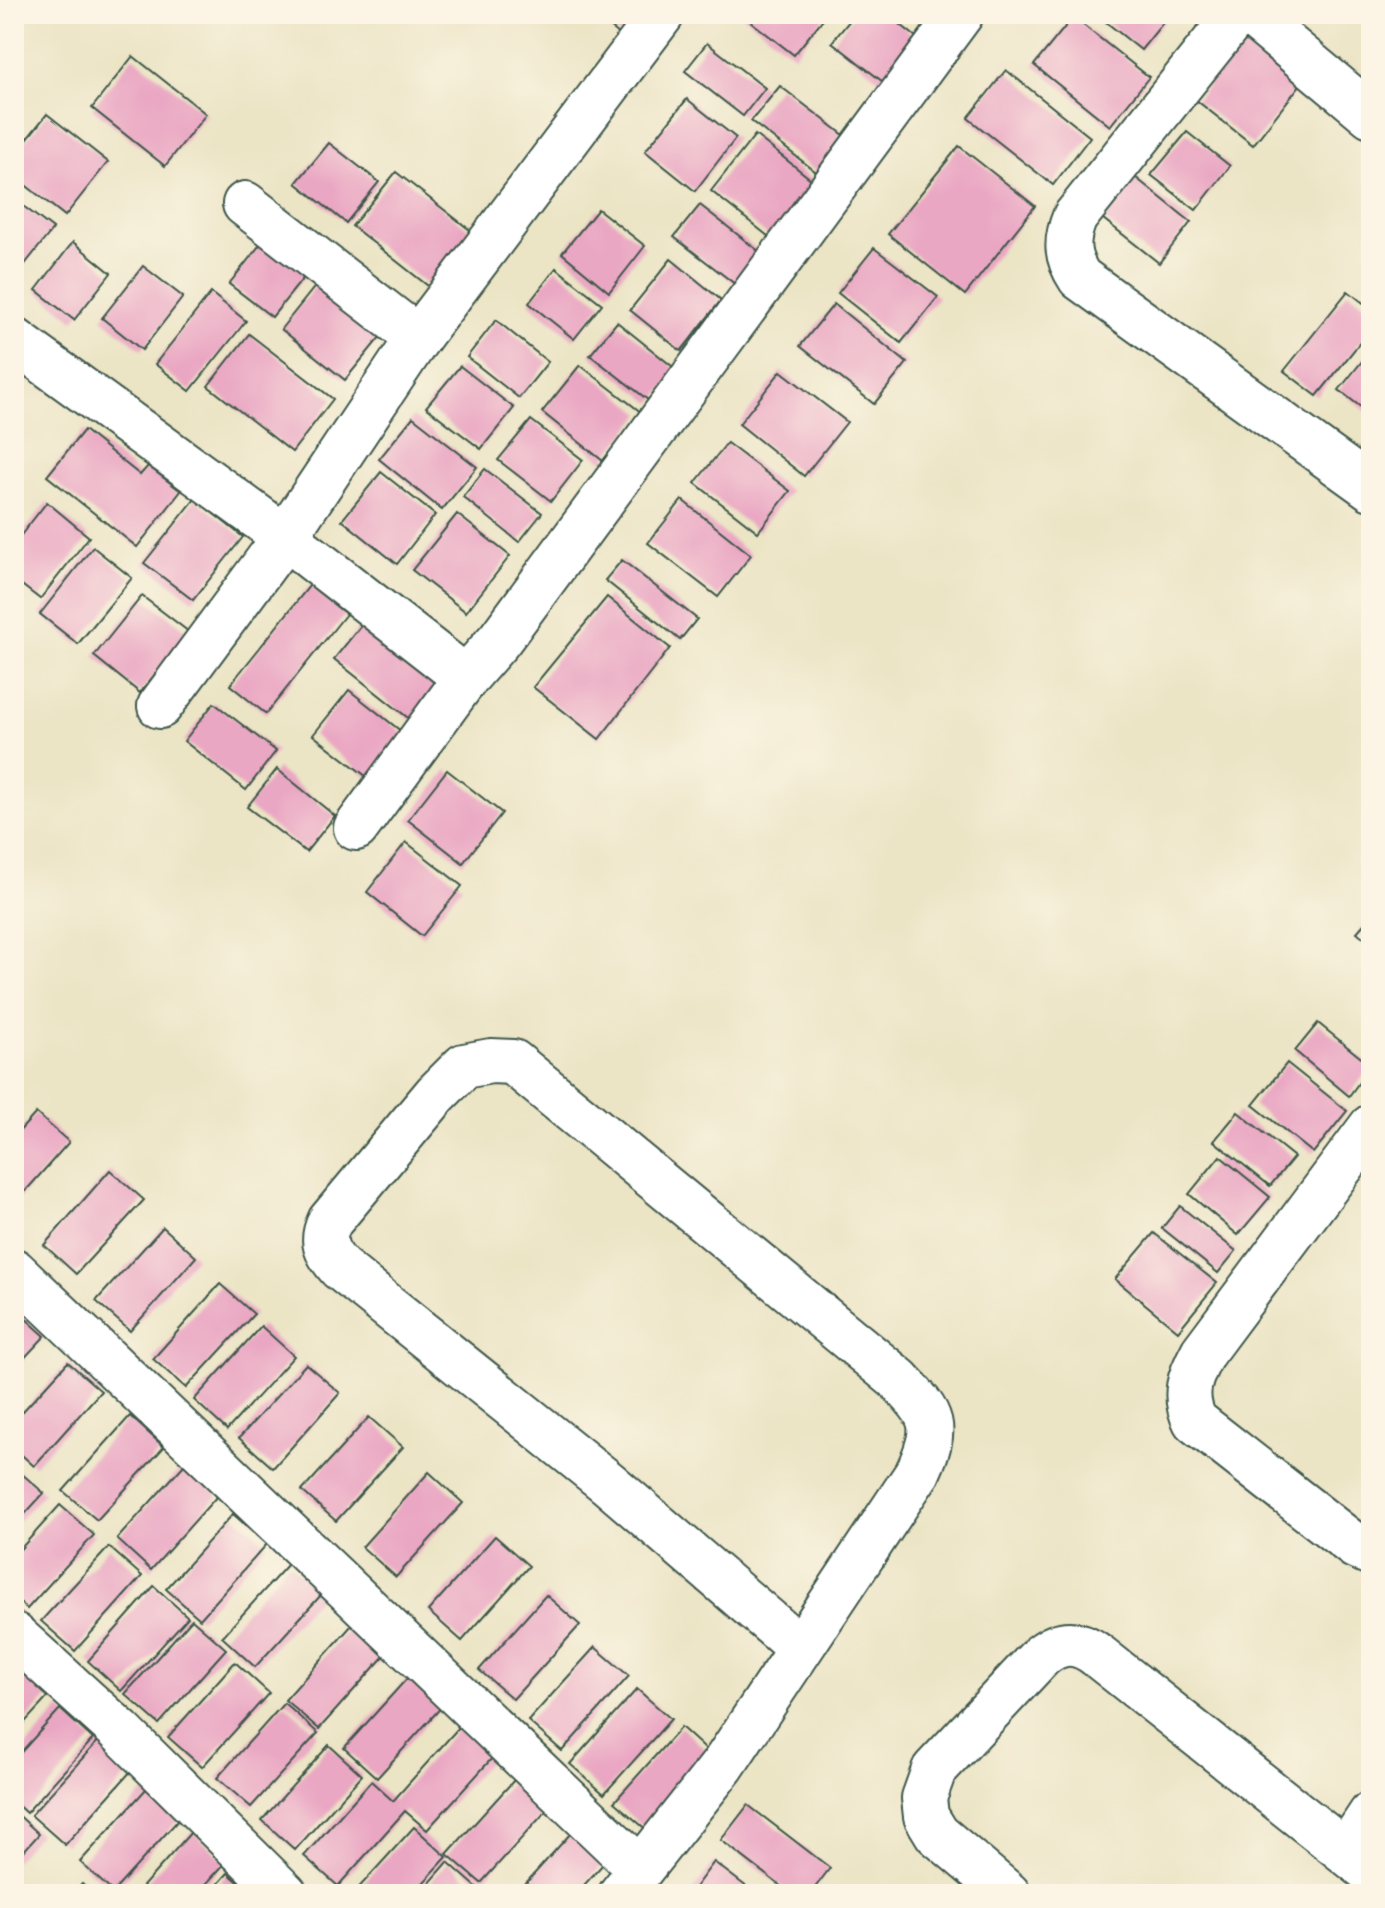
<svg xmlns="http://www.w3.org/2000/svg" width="1385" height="1908" viewBox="0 0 1385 1908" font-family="'Comic Neue',sans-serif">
<rect width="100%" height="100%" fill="#fcf5e5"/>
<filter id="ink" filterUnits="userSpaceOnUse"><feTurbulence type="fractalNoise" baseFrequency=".0125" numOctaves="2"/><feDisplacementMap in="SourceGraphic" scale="16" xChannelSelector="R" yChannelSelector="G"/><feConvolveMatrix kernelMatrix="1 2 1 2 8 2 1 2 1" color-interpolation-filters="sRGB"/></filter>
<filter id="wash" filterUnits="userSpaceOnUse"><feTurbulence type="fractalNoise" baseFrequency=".006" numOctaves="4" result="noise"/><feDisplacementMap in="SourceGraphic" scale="32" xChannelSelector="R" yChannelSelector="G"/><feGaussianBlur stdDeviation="1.8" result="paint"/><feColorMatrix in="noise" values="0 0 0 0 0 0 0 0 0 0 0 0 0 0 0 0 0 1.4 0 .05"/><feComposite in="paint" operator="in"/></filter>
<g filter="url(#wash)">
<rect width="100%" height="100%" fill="#ebe4c5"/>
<g id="blocks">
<!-- building -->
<g fill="#eaa7c3">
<polygon points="594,14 647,14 619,34"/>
<polygon points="741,14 827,14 794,55"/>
<polygon points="855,14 887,14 921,41 887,85 832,42"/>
<polygon points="1112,14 1170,14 1141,50 1106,22"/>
<polygon points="1073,17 1149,77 1110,126 1034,65"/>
<polygon points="1248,35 1304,80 1253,145 1196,100"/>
<polygon points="707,43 765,88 743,116 685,71"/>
<polygon points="133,56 206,114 165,166 92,108"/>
<polygon points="1006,70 1090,137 1053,185 968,118"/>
<polygon points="780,86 849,139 820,175 751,121"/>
<polygon points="687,99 736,138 695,191 645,151"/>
<polygon points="47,114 108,162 65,216 14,176 14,155"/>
<polygon points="1187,132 1230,166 1196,210 1151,175"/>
<polygon points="755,135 822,188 778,244 711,191"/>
<polygon points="329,143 379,182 346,223 296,183"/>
<polygon points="959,146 1035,206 965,295 888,234"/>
<polygon points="396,172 475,234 432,289 352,226"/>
<polygon points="1135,177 1191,222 1159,263 1102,218"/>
<polygon points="14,199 53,229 14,278"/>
<polygon points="700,205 761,253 735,284 674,237"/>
<polygon points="598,209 645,246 609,292 562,253"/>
<polygon points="274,227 317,261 272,317 229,284"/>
<polygon points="73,242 111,273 74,320 36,290"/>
<polygon points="874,248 938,297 901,343 838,293"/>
<polygon points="671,259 721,300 681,351 630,310"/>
<polygon points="143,266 183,297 142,350 102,318"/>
<polygon points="556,268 602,304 574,339 529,303"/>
<polygon points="325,274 390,325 345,380 281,329"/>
<polygon points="1348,291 1371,309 1371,329 1317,396 1284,371"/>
<polygon points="211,293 246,321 190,391 155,364"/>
<polygon points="834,304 907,363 874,404 800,346"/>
<polygon points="496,320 548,362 519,398 467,357"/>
<polygon points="617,322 678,371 652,403 590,355"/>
<polygon points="249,334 333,399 292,452 208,386"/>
<polygon points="1371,350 1371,415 1339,390"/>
<polygon points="580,365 642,413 603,461 542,412"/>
<polygon points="460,366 514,408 481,449 426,407"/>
<polygon points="781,371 847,422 804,476 739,424"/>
<polygon points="413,417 477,467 442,510 379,459"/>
<polygon points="531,420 583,460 551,501 498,460"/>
<polygon points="84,430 140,475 148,466 181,491 137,547 47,476"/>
<polygon points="727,443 790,491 758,532 695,483"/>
<polygon points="485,469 542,513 519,542 463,497"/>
<polygon points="381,472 435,515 397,564 342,520"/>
<polygon points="195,499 243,537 193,600 144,563"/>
<polygon points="682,500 751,555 718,597 648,543"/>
<polygon points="47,502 89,537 40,599 14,579 14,544"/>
<polygon points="457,514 510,556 466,612 412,570"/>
<polygon points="93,547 132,578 78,644 40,614"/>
<polygon points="622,560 697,619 680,640 605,580"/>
<polygon points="310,585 346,614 266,714 230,685"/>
<polygon points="142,596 189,632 140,693 94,656"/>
<polygon points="607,597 670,648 599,739 533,687"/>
<polygon points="367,618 444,680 412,721 334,659"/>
<polygon points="349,690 407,736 371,780 313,735"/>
<polygon points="214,703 276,751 246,790 184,741"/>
<polygon points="277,769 335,816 306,852 247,807"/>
<polygon points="447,770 502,813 463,863 408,820"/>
<polygon points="406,842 462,886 422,936 367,892"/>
<polygon points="1371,916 1371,944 1357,932"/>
<polygon points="1318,1023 1371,1066 1349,1096 1295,1051"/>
<polygon points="1287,1063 1347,1111 1313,1153 1253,1105"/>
<polygon points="1238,1112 1294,1157 1270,1186 1214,1141"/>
<polygon points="36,1113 69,1142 14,1204 14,1137"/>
<polygon points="1220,1156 1270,1197 1238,1235 1189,1194"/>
<polygon points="110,1170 144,1200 76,1274 44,1245"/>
<polygon points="1180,1206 1236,1251 1218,1273 1162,1228"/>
<polygon points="163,1227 196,1257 130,1331 96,1301"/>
<polygon points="1154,1233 1217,1283 1178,1331 1115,1279"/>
<polygon points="220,1284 254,1314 186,1388 153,1359"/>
<polygon points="14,1308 45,1336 14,1369"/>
<polygon points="261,1326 294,1356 227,1430 194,1400"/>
<polygon points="68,1362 101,1391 34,1466 14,1448 14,1421"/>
<polygon points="306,1364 340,1393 273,1468 239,1438"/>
<polygon points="130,1416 164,1447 97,1520 63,1491"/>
<polygon points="369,1417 403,1447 336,1521 302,1491"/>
<polygon points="184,1465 218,1495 151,1570 117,1539"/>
<polygon points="14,1467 44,1493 14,1526"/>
<polygon points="429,1472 463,1503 396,1577 362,1547"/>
<polygon points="60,1505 94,1535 27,1609 14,1597 14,1556"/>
<polygon points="233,1514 267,1544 200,1619 166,1589"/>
<polygon points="495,1536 529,1566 462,1641 428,1611"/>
<polygon points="109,1547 142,1576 75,1651 41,1621"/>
<polygon points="289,1563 323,1593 255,1667 222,1637"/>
<polygon points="154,1586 188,1617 121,1691 88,1661"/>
<polygon points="546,1595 580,1625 513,1699 479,1670"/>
<polygon points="192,1619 226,1649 159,1724 125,1694"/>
<polygon points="352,1625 385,1655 319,1729 285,1700"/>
<polygon points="595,1647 629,1676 562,1751 528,1721"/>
<polygon points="235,1662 269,1693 202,1767 168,1737"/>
<polygon points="16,1666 49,1696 14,1734 14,1668"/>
<polygon points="411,1674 445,1703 377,1778 344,1748"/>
<polygon points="637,1689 671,1719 604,1794 570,1764"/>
<polygon points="284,1703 318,1733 251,1807 217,1778"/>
<polygon points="60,1709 93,1739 26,1813 14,1802 14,1760"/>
<polygon points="460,1726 494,1756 427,1830 405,1811 338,1886 304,1856 371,1781 393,1801"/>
<polygon points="681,1727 714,1757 648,1831 614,1802"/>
<polygon points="99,1740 132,1770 65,1845 31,1815"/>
<polygon points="329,1745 362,1775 295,1850 262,1820"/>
<polygon points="515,1779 548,1809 481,1883 447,1854"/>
<polygon points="147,1788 180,1818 113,1892 80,1862"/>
<polygon points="748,1805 830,1868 810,1894 791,1894 721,1840"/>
<polygon points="14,1811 39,1834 14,1862"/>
<polygon points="414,1827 447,1857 413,1894 353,1894"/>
<polygon points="192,1831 226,1862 197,1894 136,1894"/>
<polygon points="571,1833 604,1863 576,1894 516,1894"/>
<polygon points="448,1862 482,1892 481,1894 420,1894"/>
<polygon points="714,1862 756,1894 690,1894"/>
<polygon points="228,1873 252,1894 209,1894"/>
<polygon points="82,1884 93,1894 73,1894"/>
</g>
</g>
</g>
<g filter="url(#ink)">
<use href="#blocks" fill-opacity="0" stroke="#3e564a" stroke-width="2"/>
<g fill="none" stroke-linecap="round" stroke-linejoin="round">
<defs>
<g id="minor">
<path d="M 1237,14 L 1075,217 C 1065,241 1066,257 1080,278 L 1371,488"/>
<polyline points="1250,14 1371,115"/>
<polyline points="245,204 418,338"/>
<polyline points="14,340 285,537 466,678"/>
<polyline points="160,706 285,537 418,338 662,14"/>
<polyline points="356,828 466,678 500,639 961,14"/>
<path d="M 1371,1127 L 1203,1352 C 1190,1376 1182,1395 1195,1421 L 1355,1546 L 1371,1553"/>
<polyline points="14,1271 640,1869"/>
<polyline points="14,1635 120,1731 285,1894"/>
<polyline points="1347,1850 1371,1814"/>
<path d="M 621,1894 L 723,1765 L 918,1472 C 939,1425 934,1417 899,1380 L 513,1062 L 491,1061 L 464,1066 L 436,1094 L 330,1221 C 320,1242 326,1252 340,1268 L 608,1483 L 800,1648"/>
<path d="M 1008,1894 L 937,1834 L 926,1816 L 924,1798 L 934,1770 L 1041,1656 C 1061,1640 1077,1640 1097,1655 L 1371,1872"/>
</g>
</defs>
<!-- minor casing -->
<use href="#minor" stroke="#3e564a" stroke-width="48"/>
<!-- minor -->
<use href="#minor" stroke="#fff" stroke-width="44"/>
</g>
</g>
<!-- margin -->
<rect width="1385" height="1908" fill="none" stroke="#fcf5e5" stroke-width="48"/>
</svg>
